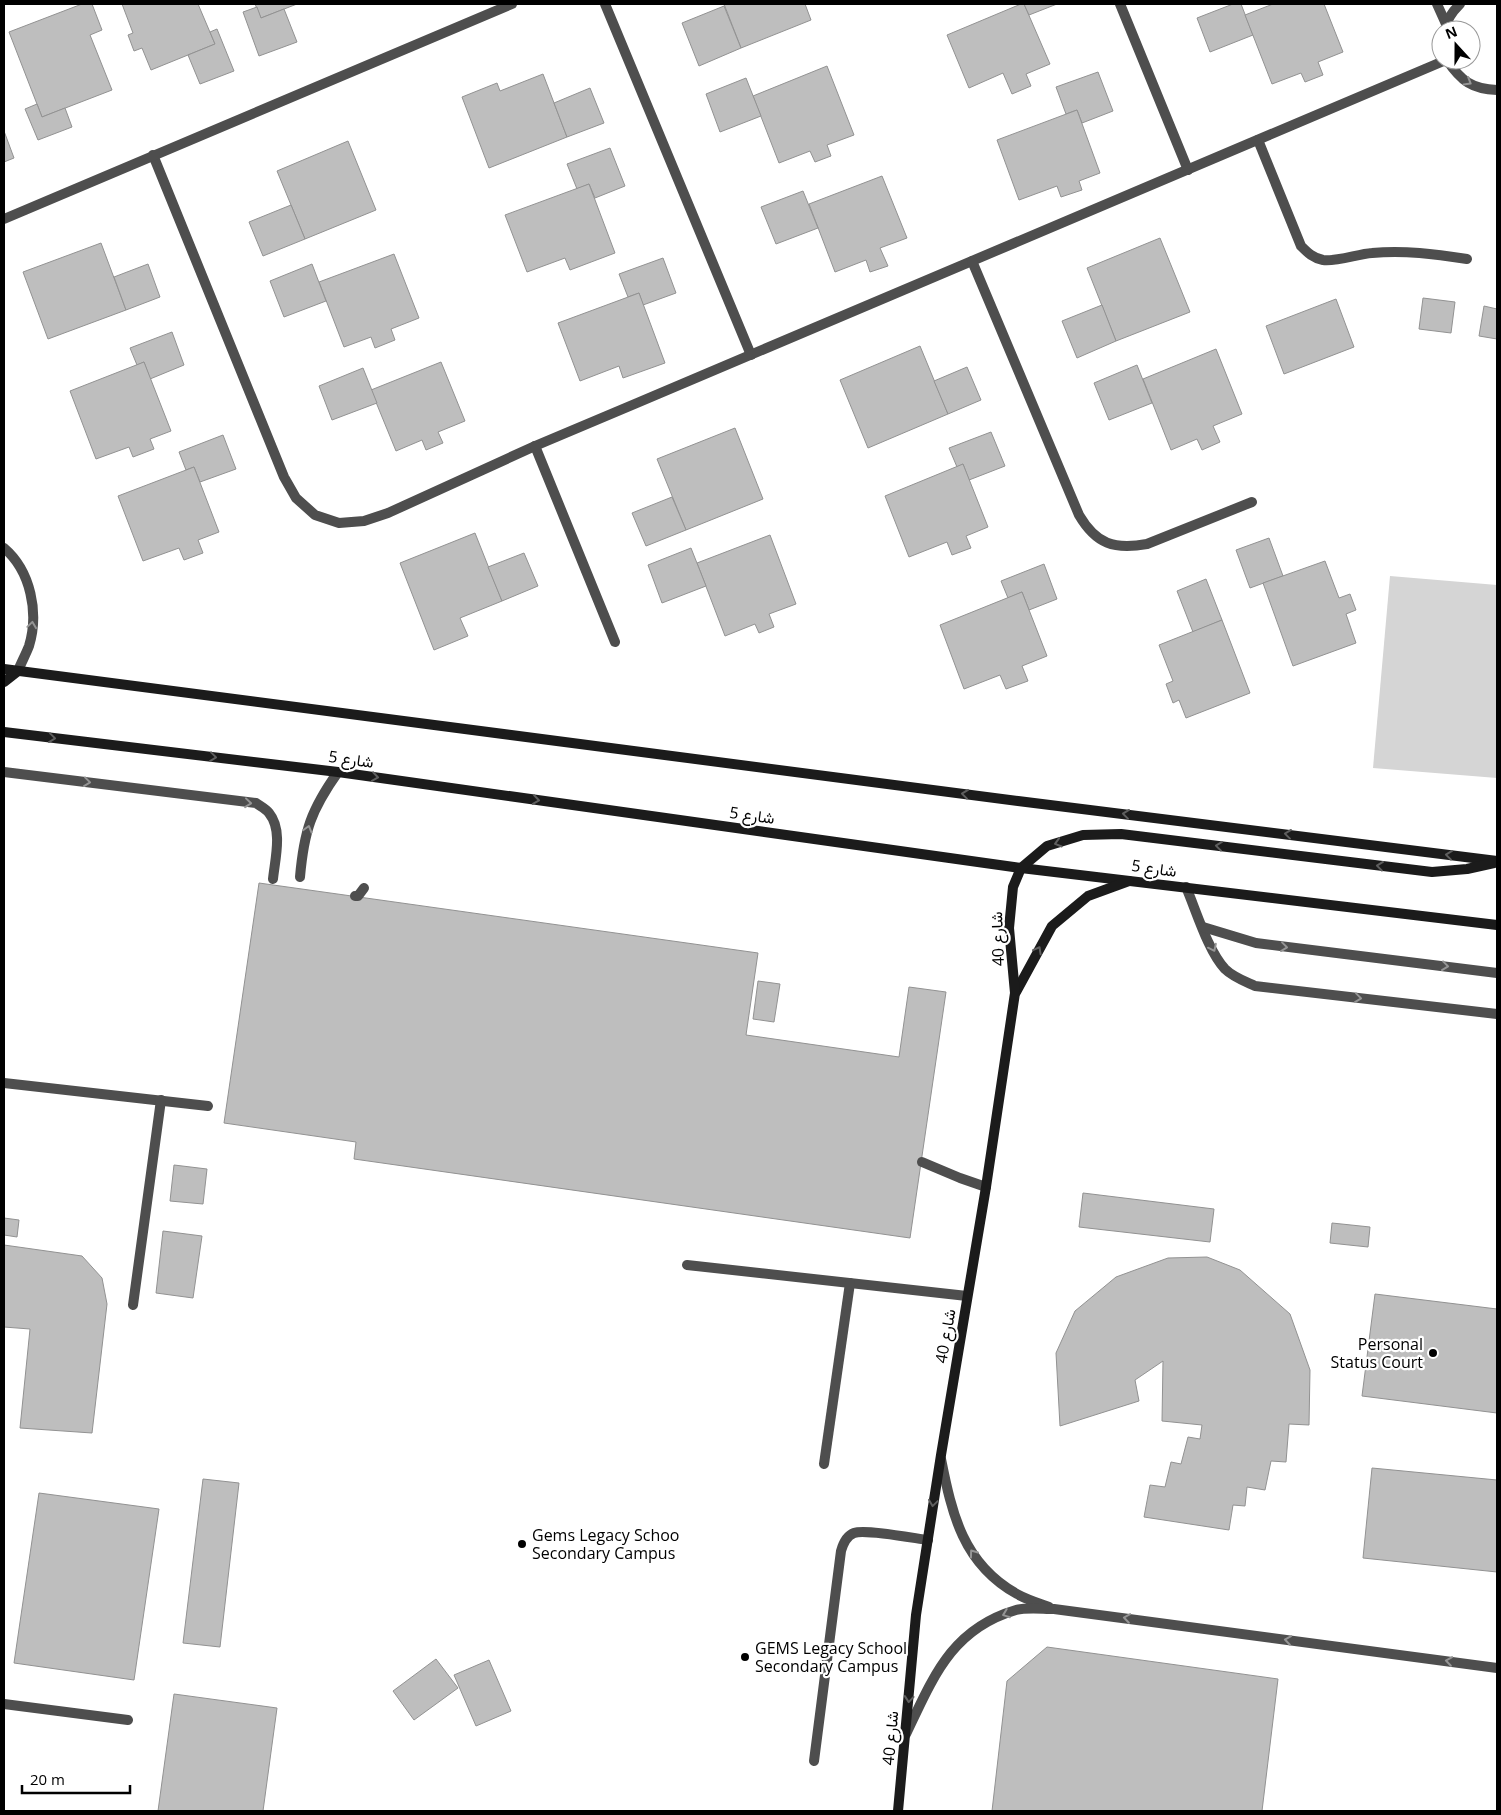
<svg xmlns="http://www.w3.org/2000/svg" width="1501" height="1815" viewBox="0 0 1501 1815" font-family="'Open Sans',Vazirmatn,sans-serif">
<rect width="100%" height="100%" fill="#fff"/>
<!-- green -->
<polygon fill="#d5d5d5" points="1390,576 1497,585 1497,778 1373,768"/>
<!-- building -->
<g fill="#bebebe" stroke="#929292">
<polygon points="82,4 92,4 102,30 90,35 112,90 42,117 9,32"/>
<polygon points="122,4 198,4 215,44 151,70 142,48 134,51 128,35 133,33"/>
<polygon points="255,4 297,4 261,18"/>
<polygon points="724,4 805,4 811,20 741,48"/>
<polygon points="1021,4 1024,4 1050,64 1026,74 1031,86 1012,94 1003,73 969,88 947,35"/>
<polygon points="1024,4 1057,4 1029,15"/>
<polygon points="1233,4 1241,4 1253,35 1210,52 1197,18"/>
<polygon points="1273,4 1324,4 1343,52 1318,62 1323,75 1305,82 1301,73 1272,84 1245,15"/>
<polygon points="724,6 741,48 699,66 682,23"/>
<polygon points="257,7 261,18 284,9 297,42 259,56 243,12"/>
<polygon points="217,29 234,71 200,84 188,55 215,44 210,32"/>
<polygon points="827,66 854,135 827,145 831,156 815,162 810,151 779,163 753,96"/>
<polygon points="1098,72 1113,111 1082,123 1077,110 1066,114 1056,87"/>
<polygon points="543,74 567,137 489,168 462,97 497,83 500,91"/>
<polygon points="746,78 761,116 720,132 706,94"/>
<polygon points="590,88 604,123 567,137 554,103"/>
<polygon points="37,104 42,117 65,108 72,127 38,140 25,109"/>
<polygon points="1077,110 1100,173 1079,181 1082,190 1061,197 1057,186 1019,200 997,140"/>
<polygon points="4,131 14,158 4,162"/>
<polygon points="348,141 376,210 305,239 277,171"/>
<polygon points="610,148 625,186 595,198 589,184 577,189 567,164"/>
<polygon points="882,176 907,238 880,248 888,266 870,272 866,260 835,272 809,204"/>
<polygon points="589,184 615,253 570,270 565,258 527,272 505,215"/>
<polygon points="803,191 818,228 776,244 761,207"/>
<polygon points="291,205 305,239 263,256 249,222"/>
<polygon points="1160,238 1190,312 1116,341 1087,268"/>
<polygon points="101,243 126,310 48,339 23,272"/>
<polygon points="394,254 419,318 391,329 395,340 375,348 371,337 344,347 319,282"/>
<polygon points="663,258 676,293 643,305 639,293 628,297 619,274"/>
<polygon points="148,264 160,297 126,310 114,277"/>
<polygon points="312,264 326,301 284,317 270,281"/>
<polygon points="639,293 665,363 623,378 619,366 580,381 558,323"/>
<polygon points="1423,298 1455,302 1451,333 1419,329"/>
<polygon points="1336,299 1354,347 1284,374 1266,326"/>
<polygon points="1102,305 1116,341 1077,358 1062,321"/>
<polygon points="1484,306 1497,309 1497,339 1479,336"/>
<polygon points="172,332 184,365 150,379 144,362 137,365 130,348"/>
<polygon points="920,346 948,414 868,448 840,380"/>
<polygon points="1216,349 1242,414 1213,426 1220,442 1202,450 1197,439 1171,450 1143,379"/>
<polygon points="144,362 171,431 150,439 154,449 133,457 129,447 96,459 70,391"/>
<polygon points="441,362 465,421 438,432 443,443 426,450 422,440 396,451 371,390"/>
<polygon points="1137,365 1152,403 1109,420 1094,383"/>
<polygon points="967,367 981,400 948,414 934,381"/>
<polygon points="363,368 377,403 332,420 319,386"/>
<polygon points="735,428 763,499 686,530 657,459"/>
<polygon points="991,432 1005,466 969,480 963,464 957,467 949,448"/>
<polygon points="223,435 236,469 200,482 194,467 186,470 179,452"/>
<polygon points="963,464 988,527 966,536 971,548 952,555 947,542 909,557 885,496"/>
<polygon points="194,467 219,532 198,540 203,553 184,560 179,548 143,561 118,496"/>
<polygon points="672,497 686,530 646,546 632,513"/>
<polygon points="475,533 502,601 460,618 468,636 434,650 400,563"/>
<polygon points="770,535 796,604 769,614 774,627 759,633 755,624 725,636 697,563"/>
<polygon points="1269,538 1283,576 1250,588 1236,550"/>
<polygon points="691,548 706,586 662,603 648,565"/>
<polygon points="524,553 538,586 502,601 488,567"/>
<polygon points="1325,561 1339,598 1350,594 1356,610 1346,614 1356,643 1293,666 1263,583"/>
<polygon points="1044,564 1057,599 1029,610 1022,592 1008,598 1001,581"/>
<polygon points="1206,579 1222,620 1193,632 1177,591"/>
<polygon points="1022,592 1047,656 1022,666 1028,681 1006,689 1000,675 964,689 940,625"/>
<polygon points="1222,620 1250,693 1186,718 1179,700 1173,703 1166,684 1173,681 1159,645"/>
<polygon points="259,883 758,953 746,1035 899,1057 909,987 946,992 910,1238 354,1159 356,1142 224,1123"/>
<polygon points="758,981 780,984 774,1022 753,1019"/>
<polygon points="174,1165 207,1169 203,1204 170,1201"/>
<polygon points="1083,1193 1214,1209 1210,1242 1079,1227"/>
<polygon points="4,1218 19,1220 17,1237 4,1235"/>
<polygon points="1332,1223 1370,1227 1368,1247 1330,1243"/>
<polygon points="163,1231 202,1236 193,1298 156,1293"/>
<polygon points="4,1245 82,1256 102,1278 107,1304 92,1433 20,1428 30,1329 4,1327"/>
<polygon points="1207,1257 1240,1270 1290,1314 1310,1370 1309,1425 1289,1424 1286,1462 1271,1461 1265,1490 1247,1487 1245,1506 1233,1505 1229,1530 1144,1517 1150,1485 1165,1487 1171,1462 1181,1464 1188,1437 1200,1439 1202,1425 1162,1421 1163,1361 1135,1380 1139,1401 1060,1426 1056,1353 1075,1311 1116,1277 1168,1258"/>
<polygon points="1375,1294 1497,1309 1497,1413 1362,1396"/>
<polygon points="1372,1468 1497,1480 1497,1572 1363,1558"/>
<polygon points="203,1479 239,1483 220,1647 183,1643"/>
<polygon points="39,1493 159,1509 134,1680 14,1663"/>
<polygon points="1047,1647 1278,1679 1262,1811 992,1811 1007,1681"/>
<polygon points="436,1659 458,1688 414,1720 393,1691"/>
<polygon points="489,1660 511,1711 476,1726 454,1675"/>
<polygon points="174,1694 277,1708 263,1811 158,1811"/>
</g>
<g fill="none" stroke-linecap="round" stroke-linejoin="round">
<!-- lane -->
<g stroke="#4e4e4e" stroke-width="10">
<path d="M 4,772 L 256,803 C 260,806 266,809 269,813 C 283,830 275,859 273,879"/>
<path d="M 300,877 C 304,831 311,810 338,772"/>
<path d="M 1186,887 C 1196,910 1208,951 1225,969 C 1233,977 1244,981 1255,986 L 1497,1014"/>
<polyline points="355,896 358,896 364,888"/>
<polyline points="1203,927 1256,943 1497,973"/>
<polyline points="4,1083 208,1106"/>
<polyline points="922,1162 960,1178 986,1187"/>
<polyline points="687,1265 967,1296"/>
<polyline points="133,1305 161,1100"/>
<path d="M 941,1459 C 952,1514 963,1564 1017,1594 C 1026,1599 1038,1603 1049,1607"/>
<polyline points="824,1464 850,1283"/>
<polyline points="4,1704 128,1720"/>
<path d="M 906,1734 C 933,1678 951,1629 1016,1610 C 1027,1607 1042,1609 1054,1609 L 1497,1668"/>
<path d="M 814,1761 L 841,1551 C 843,1544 846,1536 854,1533 C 865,1529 913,1538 928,1540"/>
</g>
<!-- street -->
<g stroke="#4e4e4e" stroke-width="10">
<polyline points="605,4 751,355"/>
<polyline points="1120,4 1188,170"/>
<polyline points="1437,4 1446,24"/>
<path d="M 1445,30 C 1446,20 1453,11 1460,4"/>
<path d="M 1447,60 C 1461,81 1472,89 1497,90"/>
<path d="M 1258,140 L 1301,246 C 1308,253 1313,258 1323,260 C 1336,262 1358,254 1372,253 C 1404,250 1435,254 1467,259"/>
<polyline points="153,155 284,477 296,498 315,515 339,523 364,521 388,513 535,446 637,403 1446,60"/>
<polyline points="4,219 512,4"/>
<path d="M 972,261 L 1079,515 C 1096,544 1114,550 1147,544 L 1252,502"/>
<polyline points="535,446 615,642"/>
<path d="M 4,548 C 31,571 39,613 29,646 C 26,654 21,663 18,671"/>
</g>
<!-- secondary -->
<g stroke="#1b1b1b" stroke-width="10">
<polyline points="4,669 1018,801 1497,861"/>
<polyline points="4,682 18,671"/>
<polyline points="4,732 338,772 1021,868 1497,925"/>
<polyline points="1016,992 1052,926 1088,896 1129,881"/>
<polyline points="898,1811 916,1615 941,1455 986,1187 1015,993 1009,928 1013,887 1021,868 1047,846 1083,835 1121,834 1432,872 1467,869 1494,863"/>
</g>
</g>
<!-- one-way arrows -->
<defs><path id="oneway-chevron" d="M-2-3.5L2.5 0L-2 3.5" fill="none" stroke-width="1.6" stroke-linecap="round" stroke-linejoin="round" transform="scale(1.25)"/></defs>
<g stroke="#959595">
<use href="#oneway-chevron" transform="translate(1468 82) rotate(31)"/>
<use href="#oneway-chevron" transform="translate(32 625) rotate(-82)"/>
<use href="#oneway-chevron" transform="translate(87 782) rotate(7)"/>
<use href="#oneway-chevron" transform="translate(248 803) rotate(6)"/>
<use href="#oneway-chevron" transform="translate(308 829) rotate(-74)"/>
<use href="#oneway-chevron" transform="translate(1284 947) rotate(7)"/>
<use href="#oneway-chevron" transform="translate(1213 948) rotate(64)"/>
<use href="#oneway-chevron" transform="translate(1445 966) rotate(7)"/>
<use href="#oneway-chevron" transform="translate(1358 998) rotate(7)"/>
<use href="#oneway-chevron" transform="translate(973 1553) rotate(-126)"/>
<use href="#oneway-chevron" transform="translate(1006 1614) rotate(159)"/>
<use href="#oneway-chevron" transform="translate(1127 1618) rotate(-172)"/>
<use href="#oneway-chevron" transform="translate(1288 1640) rotate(-172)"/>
<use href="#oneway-chevron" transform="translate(1449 1661) rotate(-172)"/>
</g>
<g stroke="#5f5f5f">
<use href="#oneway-chevron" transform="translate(52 738) rotate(7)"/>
<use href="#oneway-chevron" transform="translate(213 757) rotate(7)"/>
<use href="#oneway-chevron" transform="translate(375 777) rotate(8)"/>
<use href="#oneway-chevron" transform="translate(965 794) rotate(-173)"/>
<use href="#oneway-chevron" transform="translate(536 800) rotate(8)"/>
<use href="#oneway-chevron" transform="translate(1126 814) rotate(-173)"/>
<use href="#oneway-chevron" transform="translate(1288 834) rotate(-173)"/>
<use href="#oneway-chevron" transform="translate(1058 843) rotate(163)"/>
<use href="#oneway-chevron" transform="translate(1219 846) rotate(-173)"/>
<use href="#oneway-chevron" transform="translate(1449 855) rotate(-173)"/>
<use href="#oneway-chevron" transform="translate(1380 866) rotate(-173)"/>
<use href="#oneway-chevron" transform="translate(1038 950) rotate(-61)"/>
<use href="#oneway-chevron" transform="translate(933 1503) rotate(98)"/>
<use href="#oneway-chevron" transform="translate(909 1699) rotate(95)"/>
</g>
<!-- markers -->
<g fill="#000" stroke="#fff" stroke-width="2">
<circle cx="1433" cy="1353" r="5"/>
<circle cx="522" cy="1544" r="5"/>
<circle cx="745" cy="1657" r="5"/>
</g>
<g text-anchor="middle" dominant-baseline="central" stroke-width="4.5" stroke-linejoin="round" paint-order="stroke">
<!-- street labels -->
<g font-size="16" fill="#000" stroke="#fff">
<text transform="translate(351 759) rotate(8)">شارع 5</text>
<text transform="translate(752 815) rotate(8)">شارع 5</text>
<text transform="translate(1154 868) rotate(8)">شارع 5</text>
<text transform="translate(997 939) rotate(-92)">شارع 40</text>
<text transform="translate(945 1336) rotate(-80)">شارع 40</text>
<text transform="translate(890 1738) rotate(-85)">شارع 40</text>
</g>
<!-- poi labels -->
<g font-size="16" fill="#000" stroke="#fff" text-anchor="start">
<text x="1423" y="1344" text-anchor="end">Personal<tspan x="1423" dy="18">Status Court</tspan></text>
<text x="532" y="1535">Gems Legacy Schoo<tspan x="532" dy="18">Secondary Campus</tspan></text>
<text x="755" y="1648">GEMS Legacy School<tspan x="755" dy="18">Secondary Campus</tspan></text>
</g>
</g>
<!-- border -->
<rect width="1501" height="1815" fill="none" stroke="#000000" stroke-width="10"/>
<!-- north arrow -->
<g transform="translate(1456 45) rotate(339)"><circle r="24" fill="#ffffff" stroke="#999999"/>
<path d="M0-4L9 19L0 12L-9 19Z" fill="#000000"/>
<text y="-8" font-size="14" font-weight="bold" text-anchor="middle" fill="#000000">N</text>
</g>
<!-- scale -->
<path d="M22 1785v8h108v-8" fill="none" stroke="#000000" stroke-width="2.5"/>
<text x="30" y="1785" font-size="15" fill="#000000" stroke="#ffffff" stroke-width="4" paint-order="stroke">20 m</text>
</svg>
